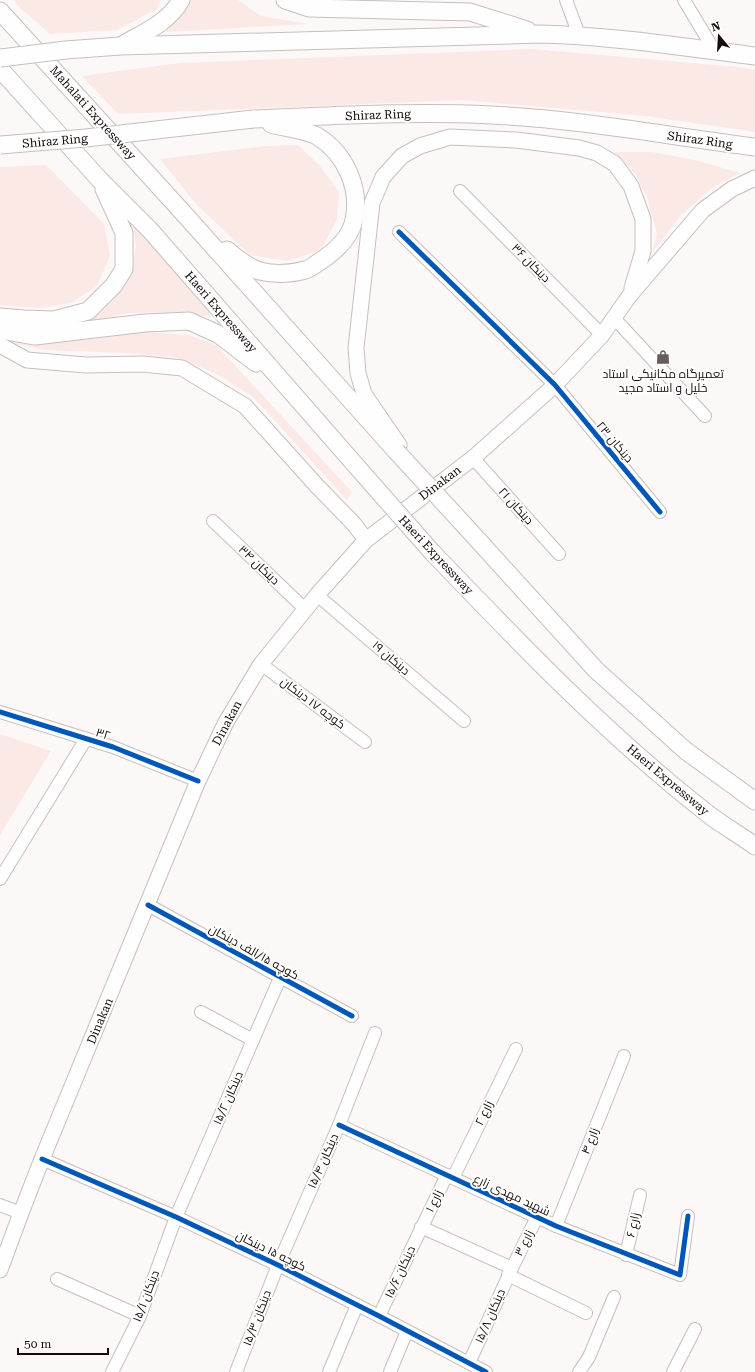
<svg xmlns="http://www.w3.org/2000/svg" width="755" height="1372" viewBox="0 0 755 1372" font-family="'Roboto Serif',Cairo,serif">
<rect width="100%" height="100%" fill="#fcf8f7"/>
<!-- green -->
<g fill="#fbe9e6">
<polygon points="14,0 161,0 157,9 117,30 50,34 18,6"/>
<polygon points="189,0 238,0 261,16 309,24 166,32 184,11"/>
<polygon points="532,49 738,67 755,70 755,132 646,116 462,100 118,114 82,76 180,63"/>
<polygon points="298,145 320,166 339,192 337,219 321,250 288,261 250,255 197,205 160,159 267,146"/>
<polygon points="614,152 652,152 695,160 740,173 713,187 681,215 652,253 657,234 648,200 635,173"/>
<polygon points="46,165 104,224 110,256 97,286 71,303 41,308 0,305 0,167"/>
<polygon points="133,224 206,307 211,317 179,312 129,313 91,321 112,302 130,276 136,247"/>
<polygon points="144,332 190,335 217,346 352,492 347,500 253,397 217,374 179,358 127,353 43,350 14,343 100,338"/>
<polygon points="0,734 51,751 0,835"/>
</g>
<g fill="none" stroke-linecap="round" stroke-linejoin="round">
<defs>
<g id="minor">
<polyline points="566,0 579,35"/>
<polyline points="684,0 714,50"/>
<polyline points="460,191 602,335"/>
<polyline points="399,232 555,385 660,512"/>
<polyline points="614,318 705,416"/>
<polyline points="473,458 559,554"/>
<polyline points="213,521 306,610"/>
<polyline points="317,595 464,721"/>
<polyline points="261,664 365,742"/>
<polyline points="0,712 113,747 198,781"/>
<polyline points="0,879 86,739"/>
<polyline points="148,905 352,1016"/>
<polyline points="201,1012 253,1040"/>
<polyline points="339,1125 556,1226 680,1275 688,1216"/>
<polyline points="42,1159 176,1217 278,1265 379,1316 486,1372"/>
<polyline points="453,1178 516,1049"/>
<polyline points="0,1205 21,1213"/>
<polyline points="556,1226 624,1056"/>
<polyline points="421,1227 512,1268"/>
<polyline points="626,1255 640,1195"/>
<polyline points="508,1275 586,1313"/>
<polyline points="57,1279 140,1316"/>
<polyline points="379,1316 447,1175"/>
<polyline points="469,1363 512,1268 537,1217"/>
<polyline points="112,1372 140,1316 176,1217 280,978"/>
<polyline points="236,1372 278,1265 339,1125 375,1033"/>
<polyline points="329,1372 357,1305"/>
<polyline points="390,1372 407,1331"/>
<polyline points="579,1372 589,1357 614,1297"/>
<polyline points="673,1372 695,1329"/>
</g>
<g id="major">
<polyline points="0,345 27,360 86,365 143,364 182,368 245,406 317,486 354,524 366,540"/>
<polyline points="399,445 364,394 358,373 356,348 372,203 383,177 402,156 420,146 450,137 516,140 579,148 597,153 615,164 631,186 643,219 643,251 632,288"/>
<polyline points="0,1270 21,1213 42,1159 198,781 226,722 261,664 317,595 366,540 473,458 555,385 602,335 630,295 703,210 732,189 755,178"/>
</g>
<g id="highway">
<polyline points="285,0 309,8 470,12 527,30"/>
<polyline points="0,11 186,216 396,451"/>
<path d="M 124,44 C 145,32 169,22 181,0"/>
<path d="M 120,46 L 541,34 C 613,36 684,47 755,56"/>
<polyline points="0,69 99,179 150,230 365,476"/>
<path d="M 253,119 C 332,116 412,111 491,115 C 580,119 667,136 755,147"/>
<path d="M 227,250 C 237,258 248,268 260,271 C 275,275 290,274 305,270 C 309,269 312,267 316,264 C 332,254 350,240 354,220 C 361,188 345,153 317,136 C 309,131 281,127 271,124"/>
<polyline points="0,317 24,319 54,320 88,311 114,285 124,269 124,233 104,189"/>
<polyline points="0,330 35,336 145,323 189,321 218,334 256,363"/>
<polyline points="467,528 596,670 686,751 755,801"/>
<path d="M 432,552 C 521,645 610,738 712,817 C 726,827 741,836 755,846"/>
</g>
</defs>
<!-- minor casing -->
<use href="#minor" stroke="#c7bfbe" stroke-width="14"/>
<!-- major casing -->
<use href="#major" stroke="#c7bfbe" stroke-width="17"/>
<!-- highway casing -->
<use href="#highway" stroke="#c7bfbe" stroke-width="19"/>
<!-- minor -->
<use href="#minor" stroke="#fffefe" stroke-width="12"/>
<!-- major -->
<use href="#major" stroke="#fffefe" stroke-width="15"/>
<!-- highway -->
<use href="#highway" stroke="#fffefe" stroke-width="17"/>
<defs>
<g id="highway-bridge">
<polyline points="0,58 66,50 120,46"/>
<polyline points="0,145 86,138 253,119"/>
<polyline points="396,451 467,528"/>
<polyline points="365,476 432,552"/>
</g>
</defs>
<!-- highway-bridge casing -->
<use href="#highway-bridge" stroke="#c7bfbe" stroke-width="19" stroke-linecap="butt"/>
<!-- highway-bridge -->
<use href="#highway-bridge" stroke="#fffefe" stroke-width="17"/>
<defs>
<g id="cycleway">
<polyline points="399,232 555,385 660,512"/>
<polyline points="0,712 113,747 198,781"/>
<polyline points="148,905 352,1016"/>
<polyline points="339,1125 556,1226 680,1275 688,1216"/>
<polyline points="42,1159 176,1217 278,1265 379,1316 486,1372"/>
</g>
</defs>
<!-- cycleway casing -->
<use href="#cycleway" stroke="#fff" stroke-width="8"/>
<!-- cycleway -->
<use href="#cycleway" stroke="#0057b8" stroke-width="5"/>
</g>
<!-- icons -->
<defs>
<symbol id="shop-bare" viewBox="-9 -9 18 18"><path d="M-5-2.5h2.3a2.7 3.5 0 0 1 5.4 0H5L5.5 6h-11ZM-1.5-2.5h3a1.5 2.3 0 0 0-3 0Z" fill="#655e5d" stroke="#fff" stroke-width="2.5" paint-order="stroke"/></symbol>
</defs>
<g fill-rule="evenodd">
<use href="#shop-bare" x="653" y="347" width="20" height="20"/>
</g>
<g text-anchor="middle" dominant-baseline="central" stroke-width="4" stroke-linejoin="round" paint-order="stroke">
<!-- street labels -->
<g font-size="12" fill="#140b0a" stroke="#fff">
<text transform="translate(93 113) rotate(48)">Mahalati Expressway</text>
<text transform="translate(378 115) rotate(-2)">Shiraz Ring</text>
<text transform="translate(700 140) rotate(8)">Shiraz Ring</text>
<text transform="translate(55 141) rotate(-5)">Shiraz Ring</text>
<text transform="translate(531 263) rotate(45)">۳۶ دینکان</text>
<text transform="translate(221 312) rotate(49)">Haeri Expressway</text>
<text transform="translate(615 442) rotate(50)">۲۳ دینکان</text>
<text transform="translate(440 483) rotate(-37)">Dinakan</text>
<text transform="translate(516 506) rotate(48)">۲۱ دینکان</text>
<text transform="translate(436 555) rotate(47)">Haeri Expressway</text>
<text transform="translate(259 565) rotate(44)">۳۴ دینکان</text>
<text transform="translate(391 658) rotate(41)">۱۹ دینکان</text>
<text transform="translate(313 703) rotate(37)">کوچه ۱۷ دینکان</text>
<text transform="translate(227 723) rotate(-62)">Dinakan</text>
<text transform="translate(103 734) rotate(17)">۳۲</text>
<text transform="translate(668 780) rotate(40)">Haeri Expressway</text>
<text transform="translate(254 952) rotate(29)">کوچه ۱۵/الف دینکان</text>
<text transform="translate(100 1021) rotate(-67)">Dinakan</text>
<text transform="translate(228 1098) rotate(-66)">۱۵/۲ دینکان</text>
<text transform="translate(484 1113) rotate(-64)">۲ زارع</text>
<text transform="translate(590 1141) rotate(-68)">۴ زارع</text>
<text transform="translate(323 1161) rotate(-66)">۱۵/۴ دینکان</text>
<text transform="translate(512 1195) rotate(25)">شهید مهدی زارع</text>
<text transform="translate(434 1201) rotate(-64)">۱ زارع</text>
<text transform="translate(633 1225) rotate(-77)">۶ زارع</text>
<text transform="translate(524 1243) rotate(-63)">۳ زارع</text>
<text transform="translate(271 1251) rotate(26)">کوچه ۱۵ دینکان</text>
<text transform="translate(400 1272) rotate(-65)">۱۵/۶ دینکان</text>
<text transform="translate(146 1296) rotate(-69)">۱۵/۱ دینکان</text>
<text transform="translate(490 1316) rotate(-66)">۱۵/۸ دینکان</text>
<text transform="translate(257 1318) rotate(-69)">۱۵/۳ دینکان</text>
</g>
<!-- poi labels -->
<g font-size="12" fill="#140b0a" stroke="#fff">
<text x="663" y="374">تعمیرگاه مکانیکی استاد<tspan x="663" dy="14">خلیل و استاد مجید</tspan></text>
</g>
</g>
<!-- north arrow -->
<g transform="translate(719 36) rotate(342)" stroke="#ffffff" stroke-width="3" paint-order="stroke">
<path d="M0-3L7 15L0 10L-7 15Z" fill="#140b0a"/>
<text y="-6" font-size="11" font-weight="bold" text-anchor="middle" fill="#140b0a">N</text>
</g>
<!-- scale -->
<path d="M18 1348v6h90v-6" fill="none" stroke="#140b0a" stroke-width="2"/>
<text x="24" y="1348" font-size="12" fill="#140b0a" stroke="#ffffff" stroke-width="3" paint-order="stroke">50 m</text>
</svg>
